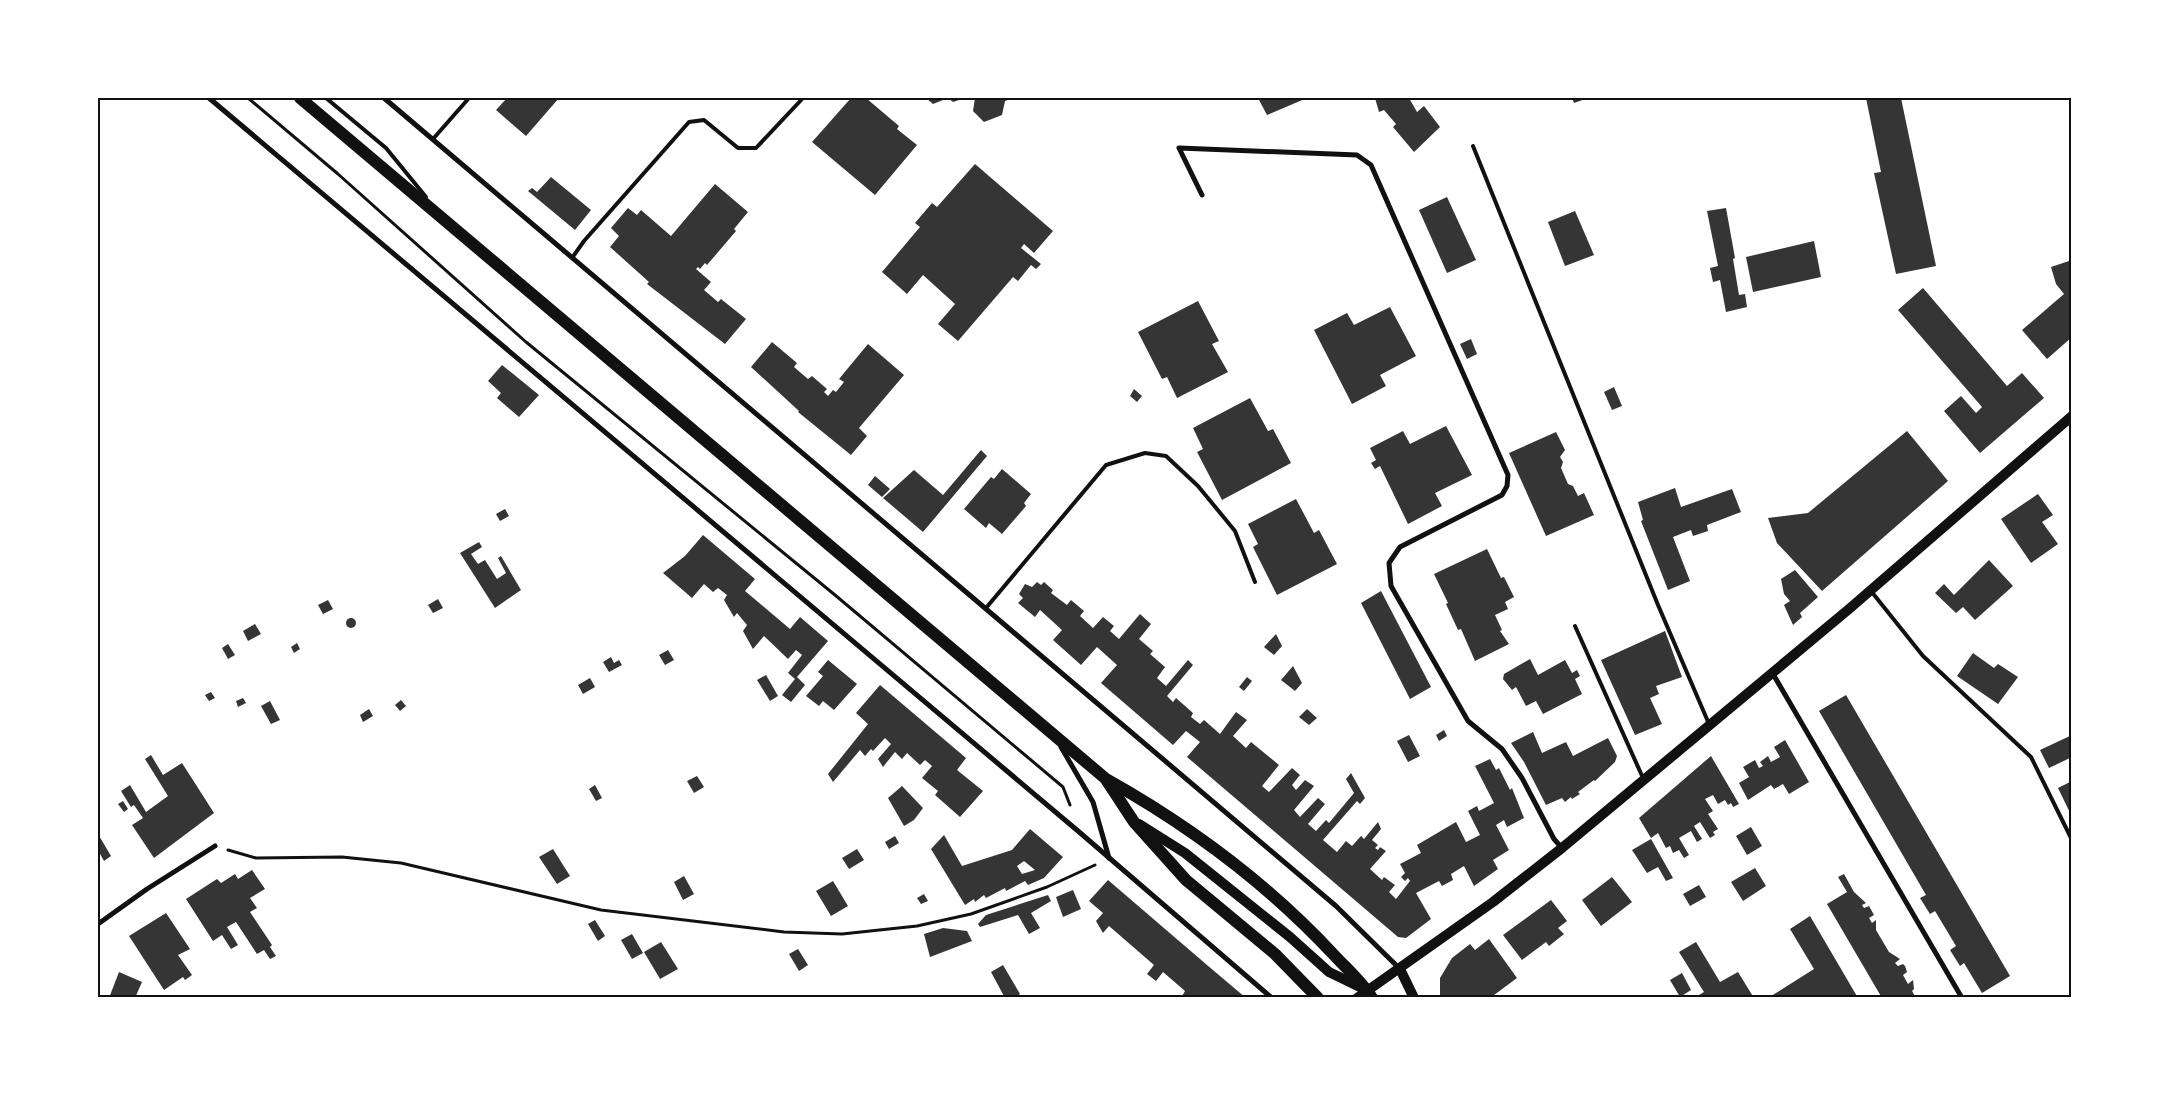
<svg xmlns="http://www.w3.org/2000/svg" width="2169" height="1095" viewBox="0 0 2169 1095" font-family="'IBM Plex Sans',sans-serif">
<rect width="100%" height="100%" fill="#fff"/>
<!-- building -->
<g fill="#353535" fill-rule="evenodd">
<polygon points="507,98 559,98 526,136 496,110"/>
<polygon points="851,98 866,98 899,126 897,129 917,145 875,195 812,142"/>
<polygon points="926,98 965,98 953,102 948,98 933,104"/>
<polygon points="975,98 1013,98 1005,101 1002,115 984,122 973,111"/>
<polygon points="1258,98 1307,98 1267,115"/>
<polygon points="1375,98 1409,98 1417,112 1424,106 1440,127 1414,152 1393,127 1396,124 1384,110 1379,112"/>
<polygon points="1572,98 1588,98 1574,103"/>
<polygon points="1866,98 1901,98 1936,266 1896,274 1874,173 1881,172"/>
<polygon points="975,164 1053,231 1034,253 1024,244 1021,248 1041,264 1036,269 1031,265 1018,281 1013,277 958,341 938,324 955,304 923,275 907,294 882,272 920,227 915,223 932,203 937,207"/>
<polygon points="551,177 591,210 575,230 528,191 532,188 537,192"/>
<polygon points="715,184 748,212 734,229 736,231 707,265 705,263 700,269 698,267 696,269 711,282 704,290 718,302 721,299 746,319 725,344 647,284 649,282 610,247 619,236 611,228 628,208 637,215 641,210 671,236"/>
<polygon points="1447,197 1476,260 1447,273 1419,210"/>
<polygon points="1726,208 1735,258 1733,259 1739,295 1745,294 1747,307 1726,312 1720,280 1713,282 1710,268 1718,266 1707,211"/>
<polygon points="1575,211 1594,255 1565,266 1548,222"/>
<polygon points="1814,241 1821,277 1753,292 1746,257"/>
<polygon points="2072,260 2072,337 2047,359 2022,330 2064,294 2056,284 2051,267"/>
<polygon points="1923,288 2007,386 2022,373 2044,398 1980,453 1944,411 1961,396 1976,413 1982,407 1898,310"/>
<polygon points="1198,301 1219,341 1212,344 1228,372 1177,398 1167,377 1162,379 1138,332"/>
<polygon points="1390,307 1416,356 1380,375 1386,386 1352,404 1314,330 1347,313 1354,325"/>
<polygon points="1471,339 1477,354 1467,359 1460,344"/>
<polygon points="772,342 797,363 794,367 808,379 812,376 827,389 824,392 828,396 833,390 836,392 844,382 839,379 868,344 904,375 859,428 867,436 851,455 798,412 799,411 751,367"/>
<polygon points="502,365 539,395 519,417 497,398 501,393 488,381"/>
<polygon points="1614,387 1622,406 1612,410 1604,392"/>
<polygon points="1134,389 1142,396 1137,402 1130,396"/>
<polygon points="1250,398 1268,431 1273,429 1291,463 1222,500 1197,452 1203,449 1193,428"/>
<polygon points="1446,426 1472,475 1435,493 1442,506 1408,524 1380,466 1375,469 1371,463 1376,460 1370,448 1403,431 1410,444"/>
<polygon points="1907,431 1948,481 1822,591 1777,543 1768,518 1808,513"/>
<polygon points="1556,432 1565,450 1560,457 1563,462 1561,468 1568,484 1573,486 1578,496 1584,493 1594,515 1546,536 1509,453"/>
<polygon points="981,450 987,456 923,532 883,498 914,470 943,495"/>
<polygon points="1002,469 1031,494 1024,503 1026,506 1002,534 989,523 986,528 964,509 991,477 994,479"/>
<polygon points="875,476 890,489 882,497 868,485"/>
<polygon points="1675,488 1681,507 1732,489 1741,512 1707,525 1708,531 1693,536 1691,530 1673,537 1690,581 1668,590 1641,521 1643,520 1638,502"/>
<polygon points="2038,494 2053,515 2042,522 2058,544 2031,563 2001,519"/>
<polygon points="1296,499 1314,533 1319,530 1337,564 1277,595 1253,547 1258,544 1248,524"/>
<polygon points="505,509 509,516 500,521 496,514"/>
<polygon points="703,535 755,579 745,591 790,629 800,617 828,641 797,677 805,685 791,702 782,695 795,679 788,673 802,655 796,650 788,659 764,636 753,649 743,631 747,625 737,613 734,617 724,600 727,595 718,588 713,592 704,584 692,598 663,573 685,556"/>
<polygon points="479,542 482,547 471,554 478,564 485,560 497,579 506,573 498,558 501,556 521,590 495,608 460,553"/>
<polygon points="1487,549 1501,578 1504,577 1514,597 1505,602 1508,609 1495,615 1502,630 1500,631 1509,644 1475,661 1461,629 1458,630 1446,604 1448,603 1434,574"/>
<polygon points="1989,560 2013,586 1975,620 1963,607 1956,613 1935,593 1944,584 1954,595"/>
<polygon points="1795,570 1818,597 1800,613 1802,617 1793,625 1784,605 1790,601 1784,594 1781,579"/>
<polygon points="1037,582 1041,585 1044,582 1053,590 1051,593 1067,605 1071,600 1084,611 1080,616 1093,628 1103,617 1114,626 1110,631 1119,639 1140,614 1151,624 1139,639 1153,651 1150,654 1165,667 1157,678 1166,686 1188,660 1193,665 1167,696 1173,702 1176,698 1193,713 1191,717 1200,724 1204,720 1220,734 1236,712 1247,720 1233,736 1246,748 1251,742 1279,765 1262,786 1269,792 1292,768 1300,775 1292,785 1296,790 1305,780 1314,786 1294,810 1300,817 1318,798 1325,804 1308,824 1316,831 1326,820 1329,823 1354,793 1346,779 1351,773 1365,798 1360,804 1357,801 1323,840 1337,852 1346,841 1352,846 1361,836 1364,839 1378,822 1381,829 1372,840 1378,845 1375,848 1378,850 1380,847 1386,851 1370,869 1382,880 1384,877 1395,885 1389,892 1396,899 1410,881 1408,878 1405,881 1401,877 1405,873 1400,864 1421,853 1417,845 1456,822 1466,842 1480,835 1468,811 1477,806 1479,811 1494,803 1475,766 1490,759 1496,770 1499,768 1510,790 1512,788 1524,818 1507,827 1504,820 1496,825 1509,850 1493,860 1498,869 1474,886 1464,866 1451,874 1453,880 1442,886 1439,881 1416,893 1431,919 1406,938 1398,937 1187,757 1200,742 1186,731 1173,745 1101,683 1117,665 1097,647 1081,665 1053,640 1062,630 1040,610 1035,617 1018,603 1023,598 1019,594 1025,584 1032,587"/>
<polygon points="1381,591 1431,687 1410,699 1361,603"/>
<polygon points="438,599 443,608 433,613 428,605"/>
<polygon points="328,600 333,609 323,614 318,605"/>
<circle cx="351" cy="623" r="5"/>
<polygon points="255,624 261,634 248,641 243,631"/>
<polygon points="1665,631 1682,677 1656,686 1659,694 1650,698 1662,724 1635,735 1601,660"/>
<polygon points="1276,634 1282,646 1274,655 1264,647"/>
<polygon points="297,643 300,649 294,653 291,647"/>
<polygon points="228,644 235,655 228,659 222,648"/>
<polygon points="668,650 674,660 665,665 659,655"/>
<polygon points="1973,653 1994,668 1998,664 2018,677 1998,704 1957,676"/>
<polygon points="611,657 614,663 619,660 622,665 609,672 603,662"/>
<polygon points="1530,659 1538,675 1565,660 1572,673 1577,670 1580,676 1575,679 1582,694 1543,714 1536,701 1526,706 1516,687 1512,690 1503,679 1504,674"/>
<polygon points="828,660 857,684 834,710 823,701 819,706 806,696 823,676 818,672"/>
<polygon points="1293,666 1302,683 1295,691 1281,680"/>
<polygon points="766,675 778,696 770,701 757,680"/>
<polygon points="1247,677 1252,681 1244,691 1239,687"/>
<polygon points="590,678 595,687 583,694 578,685"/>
<polygon points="880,685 966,758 957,770 983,791 960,817 935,795 938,791 922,778 932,766 925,760 920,765 907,753 902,759 895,752 883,767 878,759 891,744 885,738 873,751 871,749 865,756 860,750 833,782 828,774 868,724 856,713"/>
<polygon points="211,692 215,698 209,701 205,695"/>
<polygon points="1846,695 2010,976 1982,993 1964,963 1960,966 1950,950 1956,946 1935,911 1930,914 1920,898 1926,895 1819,711"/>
<polygon points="243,698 246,703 238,707 236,701"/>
<polygon points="401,700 406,706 400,711 395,705"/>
<polygon points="270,701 280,720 271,724 261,706"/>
<polygon points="369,709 373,716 363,722 360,715"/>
<polygon points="1307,709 1317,718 1309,725 1299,717"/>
<polygon points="1444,730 1447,736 1439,741 1436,735"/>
<polygon points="1533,732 1542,753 1566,742 1573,756 1608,738 1617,756 1615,762 1595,781 1594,780 1578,792 1580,794 1572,799 1571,797 1565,802 1562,798 1546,805 1524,762 1511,743"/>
<polygon points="1409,735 1420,756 1408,762 1397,741"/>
<polygon points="2072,735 2072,757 2049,768 2040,750"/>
<polygon points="1785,740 1809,782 1789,794 1783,784 1774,789 1771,785 1748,800 1739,783 1749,777 1743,767 1755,760 1759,768 1763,766 1760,762 1768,756 1771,762 1780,757 1774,747"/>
<polygon points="151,755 163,775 182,763 214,813 154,858 132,825 143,818 134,805 131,807 121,791 130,785 146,812 168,796 145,759"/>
<polygon points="1711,756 1739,804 1733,807 1731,803 1728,805 1725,800 1718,804 1713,795 1705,799 1713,811 1708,814 1718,829 1713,832 1715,835 1710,838 1700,822 1694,826 1702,839 1697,842 1691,831 1679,838 1689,855 1684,858 1679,850 1673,853 1670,846 1666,848 1658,833 1651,838 1639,818"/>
<polygon points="697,776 704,787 694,793 687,781"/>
<polygon points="2072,781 2072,817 2058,788"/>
<polygon points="595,785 602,798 596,801 589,789"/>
<polygon points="902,786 923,808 914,820 904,826 888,798"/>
<polygon points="123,801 128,809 124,812 118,804"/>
<polygon points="1751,827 1762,846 1747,855 1736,836"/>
<path d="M 1030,829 L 1063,857 L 1044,878 L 1028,885 L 1025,881 L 1006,891 L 1005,888 L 986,898 L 984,895 L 975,902 L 974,899 L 965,905 L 931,849 L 944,835 L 962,866 L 1012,850 ZM 1024,861 L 1035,870 L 1022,874 L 1017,866 Z"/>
<polygon points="98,834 111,856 104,861 99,852 98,854"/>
<polygon points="895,836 899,843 889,849 885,842"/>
<polygon points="1651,839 1673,878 1666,881 1658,867 1647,873 1632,850"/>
<polygon points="553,849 570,876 557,884 539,857"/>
<polygon points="857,849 864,860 849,869 842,858"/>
<polygon points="1755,868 1766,886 1743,901 1731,882"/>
<polygon points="252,870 265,889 250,898 257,908 250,912 272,945 270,947 276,956 270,959 264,950 257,954 236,922 227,927 238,945 231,949 222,935 213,941 186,899 217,879 221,883 235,874 238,879"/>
<polygon points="1844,874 1854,892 1866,903 1862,905 1864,908 1869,906 1874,915 1869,918 1872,923 1876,920 1876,930 1889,952 1900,959 1895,963 1898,966 1903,964 1905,966 1907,972 1903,975 1908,984 1913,980 1914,989 1912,991 1916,998 1882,998 1827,904 1847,892 1838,877"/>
<polygon points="684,876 694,894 683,900 674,882"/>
<polygon points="1612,877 1632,902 1601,926 1582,900"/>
<polygon points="1108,880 1207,965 1246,998 1181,998 1185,991 1163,972 1156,981 1147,974 1154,965 1109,926 1103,933 1096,921 1103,913 1089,901"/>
<polygon points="833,881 848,906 831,916 816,891"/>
<polygon points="1699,885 1706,897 1690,906 1683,894"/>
<polygon points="1073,890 1081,909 1063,917 1056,897"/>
<polygon points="924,894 928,901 921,904 917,898"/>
<polygon points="1048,895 1051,901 1031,913 1040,928 1029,934 1018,915 980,927 978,924 986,915"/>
<polygon points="1551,900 1567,921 1558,928 1564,934 1549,946 1546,942 1522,960 1503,935"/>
<polygon points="166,913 190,949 178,955 192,975 185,980 183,977 164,990 129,936"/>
<polygon points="1810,916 1858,998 1768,998 1814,969 1790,929"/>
<polygon points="595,920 605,936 598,941 588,924"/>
<polygon points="943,928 967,931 972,941 930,957 924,934"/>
<polygon points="632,934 643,953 632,959 621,940"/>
<polygon points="1489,939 1517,978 1490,998 1440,998 1440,978 1452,958 1470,944 1475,950"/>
<polygon points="661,942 678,969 660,979 644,952"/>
<polygon points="1696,942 1720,982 1738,972 1754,998 1701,998 1699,995 1704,992 1679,952"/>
<polygon points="798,949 808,965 799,971 789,954"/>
<polygon points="1003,965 1020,994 1015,998 1005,998 991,972"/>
<polygon points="119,972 142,982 135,998 109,998"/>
<polygon points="1682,973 1691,990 1680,997 1670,980"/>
</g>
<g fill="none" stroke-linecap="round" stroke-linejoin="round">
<!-- path -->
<g stroke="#111" stroke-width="3">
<polyline points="248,98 338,174 526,342 835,595 1063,787 1070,805"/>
<polyline points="228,850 256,858 342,857 401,863 601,910 784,932 842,934 917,926 971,914 1047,887 1095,865"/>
</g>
<!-- service -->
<g stroke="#111" stroke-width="4">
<polyline points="326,98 386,148 426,197"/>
<polyline points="433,139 469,98"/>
<polyline points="1473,146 1658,605 1709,724"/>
<polyline points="572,258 584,241 689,122 704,120 738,148 756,148 803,98"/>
<polyline points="1871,591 1923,656 2031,757 2072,840"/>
<polyline points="986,608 1106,465 1145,453 1166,456 1198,486 1235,531 1255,582"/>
<polyline points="1575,626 1643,778"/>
</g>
<!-- minor -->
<g stroke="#111" stroke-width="5">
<polyline points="209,98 1078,831 1272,998"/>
<polyline points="384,98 1336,906 1400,969"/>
<polyline points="1202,195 1179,148 1357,155 1371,165 1508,475 1507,486 1502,495 1400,547 1389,563 1391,586 1468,721 1502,749 1522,778 1554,839 1562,848"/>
<polyline points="1773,674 1962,998"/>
<polyline points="1061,747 1093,802 1109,858"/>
<polyline points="98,924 147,889 215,846"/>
</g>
<!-- secondary -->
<g stroke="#111" stroke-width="10">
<polyline points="1139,824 1185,853 1290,937 1329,972 1364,989"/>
<polyline points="1400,969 1414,998"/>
<polyline points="1357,998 1493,902 1562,848 1849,609 2072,416"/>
</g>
<!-- primary -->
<g stroke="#111" stroke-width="12">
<path d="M 300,98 L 1106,779 C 1190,826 1268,884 1334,955 C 1347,969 1362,982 1372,998"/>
<polyline points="1107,781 1134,822 1186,880 1275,954 1318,998"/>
</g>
</g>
<!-- border -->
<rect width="2169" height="1095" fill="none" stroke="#ffffff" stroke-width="198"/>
<rect x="99" y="99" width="1971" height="897" fill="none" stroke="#111" stroke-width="2"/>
</svg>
